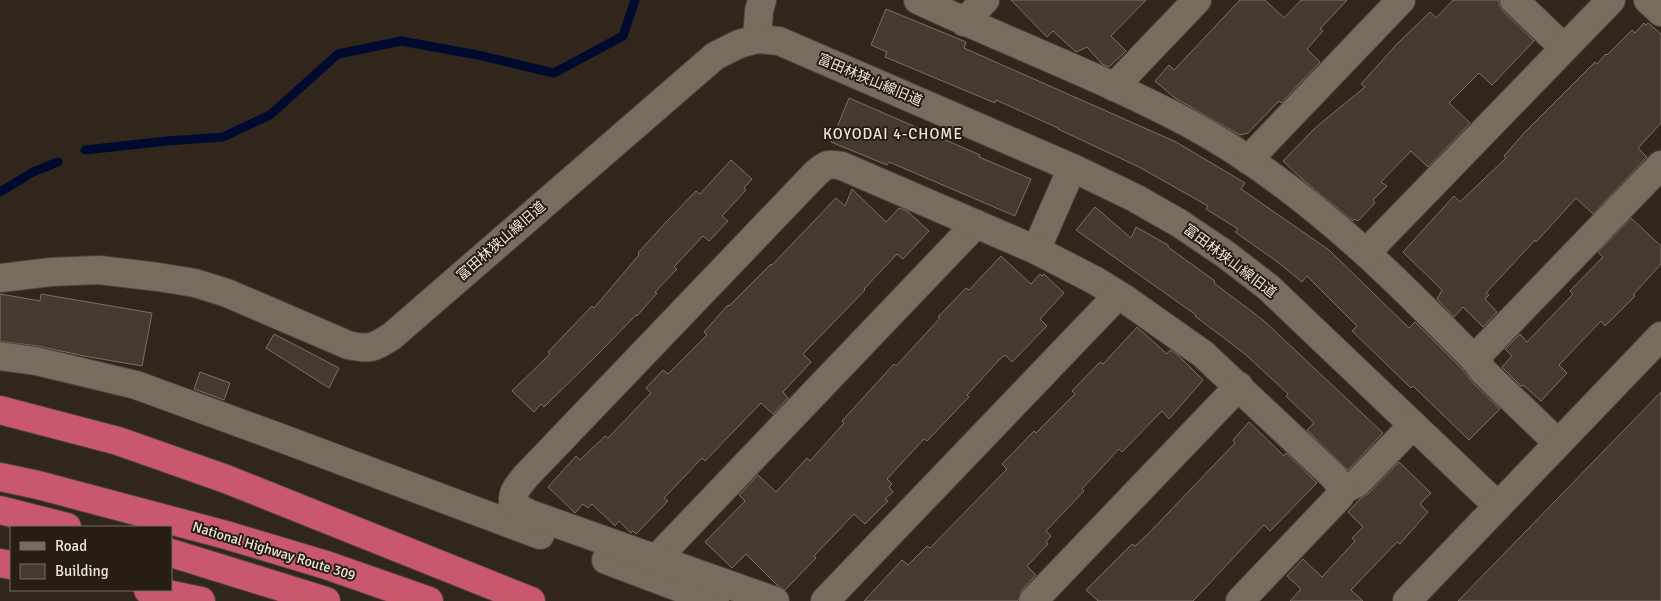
<svg xmlns="http://www.w3.org/2000/svg" width="1661" height="601" viewBox="0 0 1661 601" font-family="Signika,'Noto Sans JP',sans-serif">
<rect width="100%" height="100%" fill="#31261c"/>
<g fill="none" stroke-linecap="round" stroke-linejoin="round">
<!-- stream -->
<g stroke="#000a2f" stroke-width="9">
<polyline points="85,150 167,141 223,137 270,115 338,54 401,41 478,55 554,73 623,36 635,0"/>
<polyline points="0,192 33,172 58,162"/>
</g>
</g>
<!-- building -->
<g fill="#453a2f" stroke="#7c7064">
<polygon points="1011,0 1146,0 1111,36 1126,51 1109,67 1102,64 1087,47 1076,52 1053,31 1047,37"/>
<polygon points="1240,0 1265,0 1284,18 1301,0 1347,0 1320,29 1323,31 1307,49 1320,62 1281,103 1279,101 1248,133 1240,135 1175,98 1155,81 1169,65 1174,70"/>
<polygon points="1453,0 1499,0 1499,5 1503,11 1534,41 1492,85 1479,73 1449,103 1470,123 1428,167 1411,151 1381,182 1387,186 1373,200 1375,203 1358,221 1355,219 1353,221 1302,179 1283,161 1315,128 1365,87 1361,84 1397,44 1430,12 1436,18"/>
<polygon points="886,9 966,42 964,48 1176,142 1245,183 1241,189 1329,250 1409,328 1415,322 1462,369 1473,383 1500,409 1469,440 1413,386 1411,388 1352,331 1357,326 1307,276 1302,282 1279,263 1235,232 1238,229 1206,209 1208,206 1139,167 1058,129 1058,128 996,100 995,103 885,57 887,52 871,45"/>
<polygon points="1644,23 1646,25 1648,23 1661,34 1661,123 1638,148 1647,157 1593,214 1576,198 1536,242 1535,240 1486,293 1489,295 1485,299 1497,312 1483,327 1463,307 1454,317 1437,299 1442,290 1403,252 1454,196 1460,202 1506,158 1504,156 1525,132 1595,62 1597,64 1606,54 1607,55 1632,30 1635,33"/>
<polygon points="849,98 980,155 979,157 1031,179 1015,216 889,162 887,165 831,142"/>
<polygon points="731,160 752,179 744,188 746,190 722,216 728,221 709,241 703,236 674,267 677,269 655,292 657,293 637,316 636,315 600,352 544,407 541,404 534,412 512,391 550,354 548,352 592,306 594,308 639,255 638,253 668,220 696,191 700,194"/>
<polygon points="852,189 886,222 899,208 907,211 929,231 903,259 897,254 864,289 865,290 803,354 811,362 783,392 788,398 773,414 761,403 705,461 702,458 664,498 668,501 636,534 633,531 631,533 619,521 615,526 592,504 588,508 583,504 575,513 548,487 576,456 580,460 605,436 608,438 651,393 646,388 663,370 668,374 707,335 704,332 728,305 729,306 771,264 772,265 836,198 845,206"/>
<polygon points="1095,207 1131,238 1136,227 1168,245 1168,247 1215,281 1214,283 1263,320 1383,433 1348,470 1307,430 1314,423 1286,396 1288,394 1245,354 1195,316 1196,315 1076,230"/>
<polygon points="1631,218 1661,246 1661,264 1633,295 1635,296 1605,326 1601,321 1559,365 1567,373 1541,401 1523,385 1521,386 1502,367 1512,356 1505,349 1520,334 1527,342 1573,294 1570,291 1603,257 1598,252"/>
<polygon points="1001,256 1031,284 1040,274 1042,276 1044,274 1064,293 1040,319 1047,326 1012,362 1005,355 999,360 967,395 969,397 927,441 924,439 887,479 892,484 889,487 893,492 885,499 888,501 865,524 854,514 814,556 816,558 785,590 777,585 746,554 732,568 705,542 745,501 739,495 758,475 776,492 807,458 810,461 844,423 842,421 894,364 896,366 940,318 938,317 966,288 969,290"/>
<polygon points="0,294 40,301 41,294 152,313 142,366 84,356 38,346 0,341"/>
<polygon points="1137,327 1167,354 1170,350 1178,355 1203,380 1169,419 1162,411 1122,452 1119,449 1082,489 1084,491 1046,531 1051,536 1046,542 1048,544 1027,566 1036,575 1021,591 1018,601 864,601 902,560 908,565 927,546 930,548 1007,469 1002,464 1034,431 1036,433 1075,394 1072,391 1100,362 1103,364"/>
<polygon points="274,334 339,368 329,388 266,348"/>
<polygon points="200,372 230,383 224,400 194,389"/>
<polygon points="1661,392 1661,601 1458,601"/>
<polygon points="1249,422 1284,456 1286,453 1317,483 1270,531 1264,525 1193,601 1098,601 1086,590 1132,544 1135,546 1148,534 1235,443 1233,440"/>
<polygon points="1399,462 1431,493 1420,504 1428,512 1400,544 1397,542 1351,590 1363,601 1290,601 1301,589 1287,576 1303,559 1322,577 1355,541 1352,538 1363,527 1348,512 1361,498 1368,494"/>
</g>
<g fill="none" stroke-linecap="round" stroke-linejoin="round">
<defs>
<g id="minor">
<path d="M 918,0 C 1008,42 1102,77 1190,124 C 1253,158 1313,205 1366,253 C 1404,287 1439,324 1474,359 L 1484,372 L 1558,443"/>
<polyline points="1514,0 1564,48"/>
<polyline points="1648,0 1661,12"/>
<polyline points="964,22 985,0"/>
<polyline points="757,39 759,11 762,0"/>
<polyline points="1114,87 1197,0"/>
<polyline points="1248,160 1401,0"/>
<polyline points="1036,250 1072,168"/>
<polyline points="1366,253 1611,0"/>
<path d="M 0,278 L 51,272 L 99,270 L 158,277 L 195,283 L 227,293 L 348,345 C 369,350 374,348 392,336 L 715,56 L 739,44 L 757,39 L 779,41 L 1077,170 L 1135,198 L 1179,223 L 1225,254 L 1268,287 L 1498,506"/>
<polyline points="0,356 36,361 136,385 281,438 540,535"/>
<polyline points="1474,359 1661,165"/>
<polyline points="1340,491 1357,483 1413,425"/>
<polyline points="657,558 976,224"/>
<polyline points="606,560 715,601"/>
<path d="M 775,601 L 530,514 L 522,510 L 513,503 C 512,491 519,485 526,476 L 816,173 C 827,164 828,163 842,166 L 1036,250 L 1096,281 L 1125,299 L 1203,354 L 1333,476 L 1341,486 L 1340,496 L 1240,601"/>
<polyline points="825,601 1118,295"/>
<polyline points="1033,601 1239,386"/>
<polyline points="1407,601 1661,336"/>
</g>
<g id="highway">
<polyline points="0,410 118,441 226,479 531,601"/>
<polyline points="0,477 38,485 226,535 326,565 429,601"/>
<polyline points="0,510 67,527"/>
<polyline points="171,553 326,601"/>
<polyline points="0,563 11,565"/>
<polyline points="148,590 201,601"/>
</g>
</defs>
<!-- minor casing -->
<use href="#minor" stroke="#4c433a" stroke-width="30"/>
<!-- highway casing -->
<use href="#highway" stroke="#4c433a" stroke-width="30"/>
<!-- minor -->
<use href="#minor" stroke="#786c5f" stroke-width="28"/>
<!-- highway -->
<use href="#highway" stroke="#c9576e" stroke-width="28"/>
</g>
<g text-anchor="middle" dominant-baseline="central" stroke-width="4" stroke-linejoin="round" paint-order="stroke">
<!-- street labels -->
<g font-size="14" fill="#ede6df" stroke="#271d13">
<text transform="translate(870 80) rotate(23)">富田林狭山線旧道</text>
<text transform="translate(501 241) rotate(-41)">富田林狭山線旧道</text>
<text transform="translate(1230 261) rotate(37)">富田林狭山線旧道</text>
<text transform="translate(274 551) rotate(17)">National Highway Route 309</text>
</g>
<!-- neighbourhood labels -->
<g font-size="15" letter-spacing="1" fill="#ede6df" stroke="#271d13">
<text x="893" y="134">KOYODAI 4-CHOME</text>
</g>
</g>
<!-- legend -->
<rect x="10" y="526" width="162" height="65" fill="#271d13" stroke="#766d65"/>
<rect x="20" y="542" width="25" height="8" fill="#786c5f" stroke="#766d65"/>
<text x="55" y="551" font-size="15" fill="#ede6df">Road</text>
<rect x="20" y="564" width="25" height="15" fill="#453a2f" stroke="#766d65"/>
<text x="55" y="576" font-size="15" fill="#ede6df">Building</text>
</svg>
